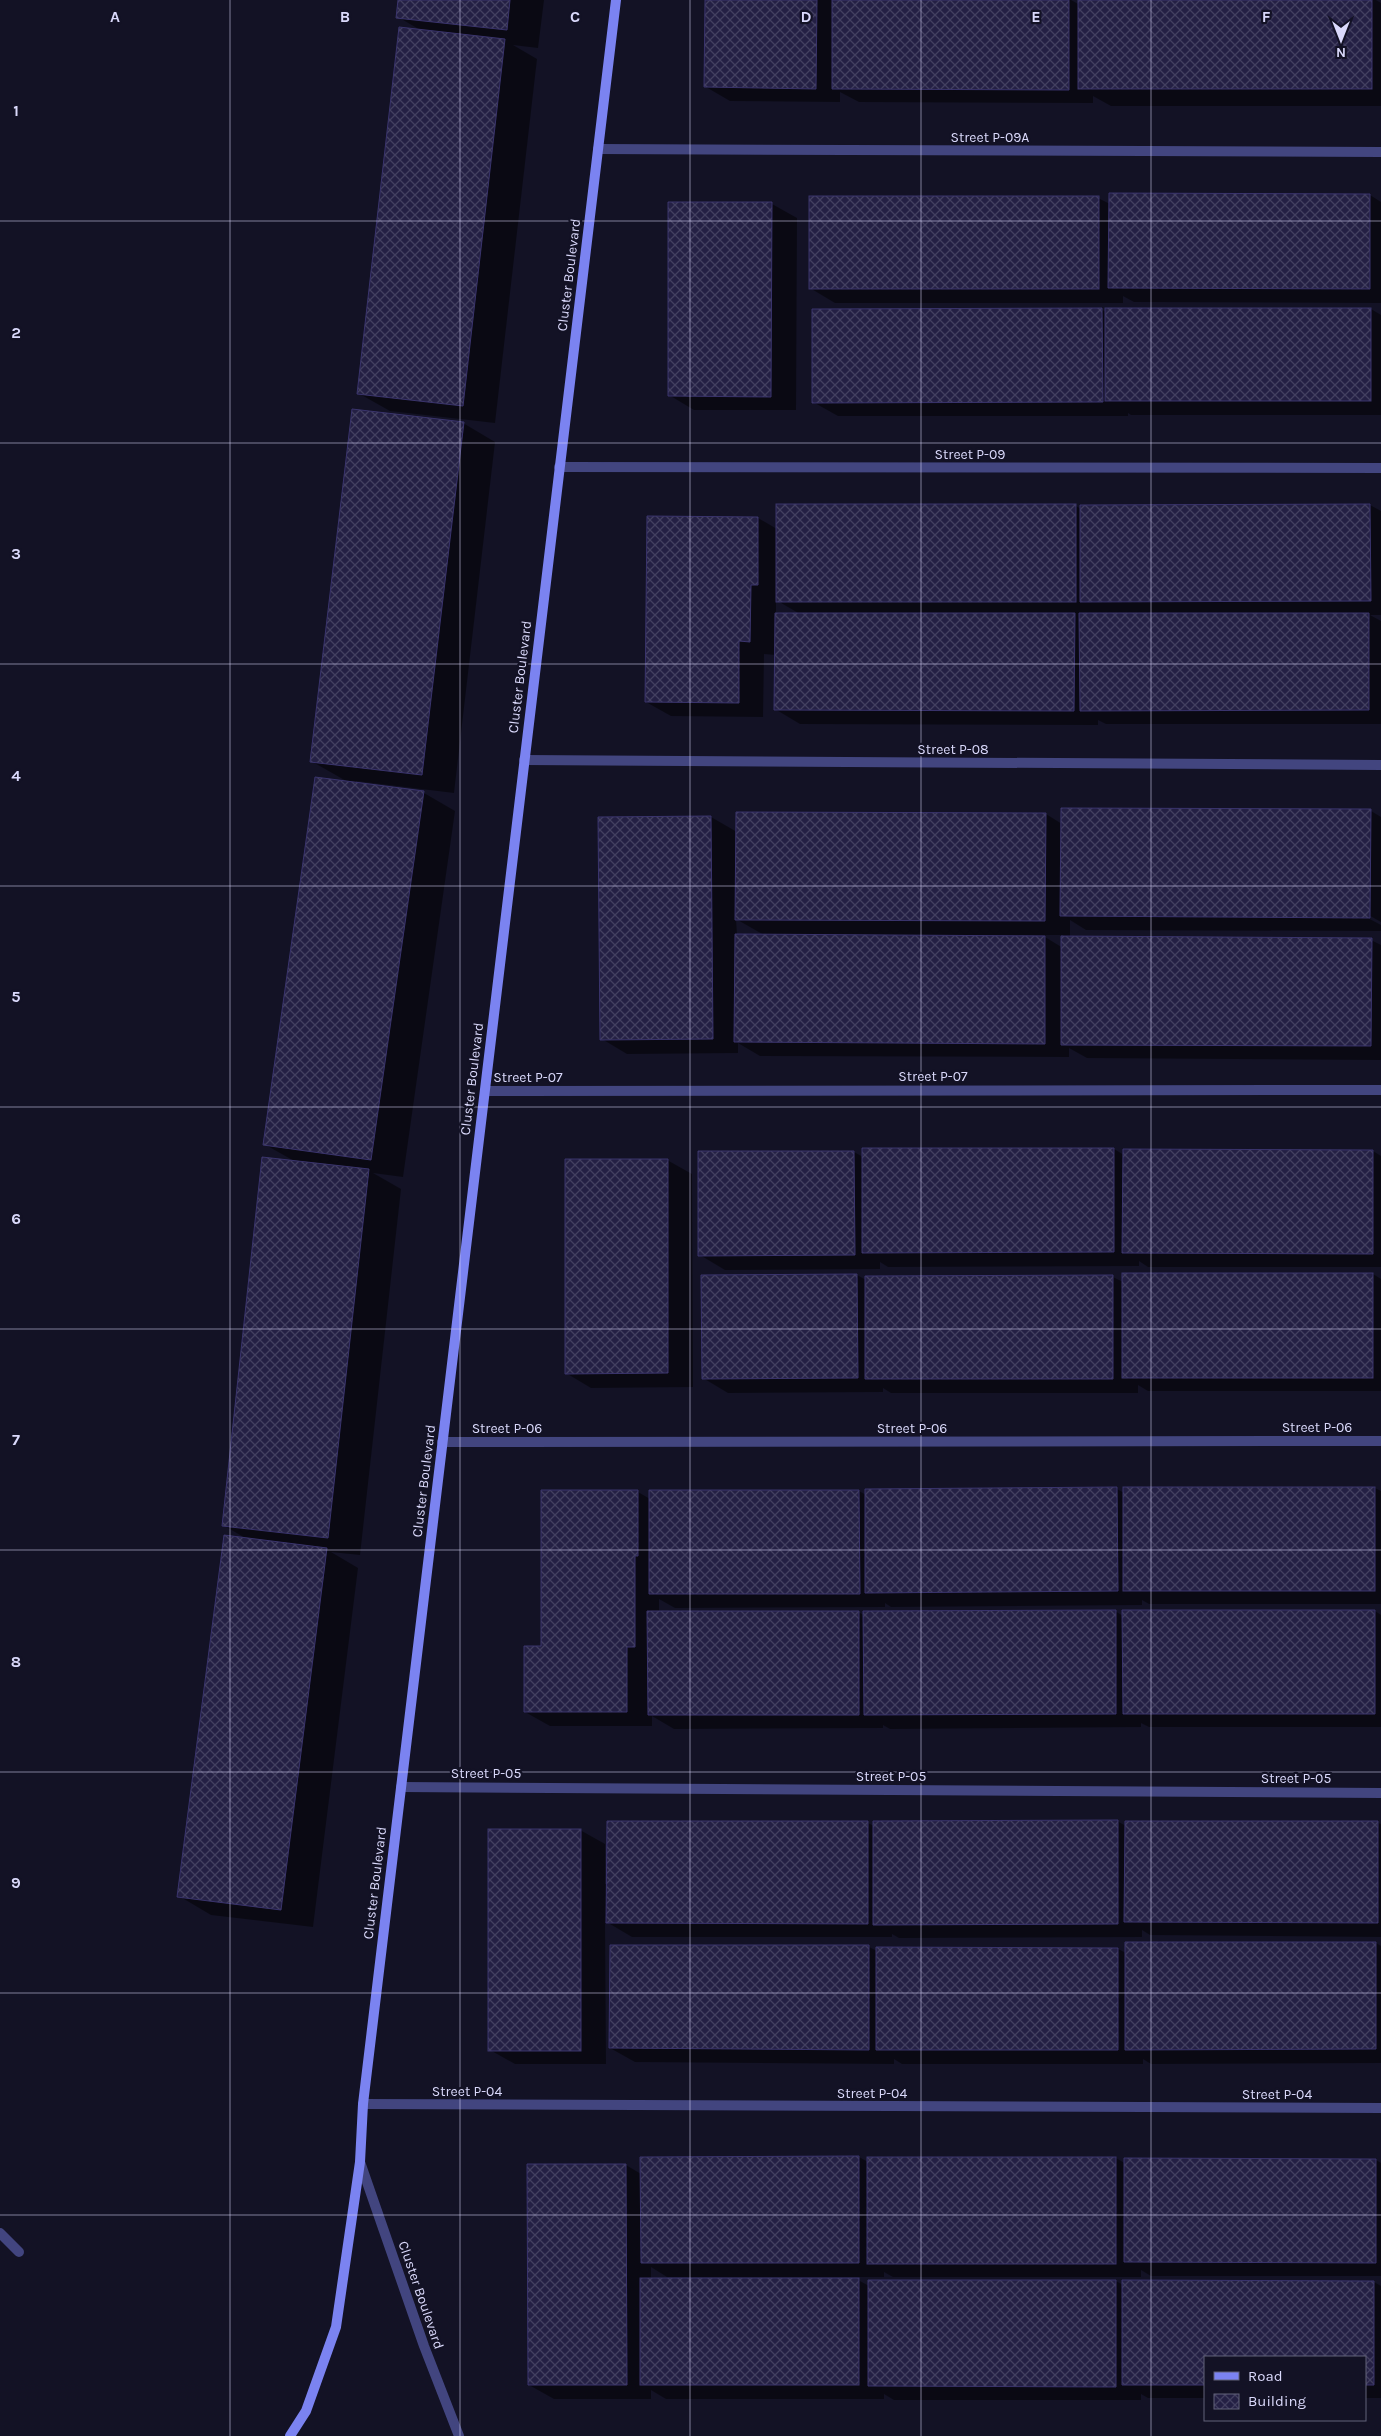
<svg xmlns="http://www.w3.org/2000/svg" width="1381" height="2436" viewBox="0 0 1381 2436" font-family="Karla,sans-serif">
<defs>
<pattern id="building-cross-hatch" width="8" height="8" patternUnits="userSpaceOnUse" patternTransform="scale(1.25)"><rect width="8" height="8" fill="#242044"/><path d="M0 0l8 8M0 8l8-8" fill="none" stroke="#434060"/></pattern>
</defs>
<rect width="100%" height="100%" fill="#131225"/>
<!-- shadow -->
<g fill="#0007" fill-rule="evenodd">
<polygon points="400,0 544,0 538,48 513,45 537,59 495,423 390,411 358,393 422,31 398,17"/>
<polygon points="707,0 1071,0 1080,5 1080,0 1376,0 1381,3 1381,106 1111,106 1093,96 1093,103 859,102 840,92 840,102 730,101 706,87"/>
<polygon points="1370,195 1381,202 1381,303 1134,302 1123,296 1123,303 835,303 810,288 1098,198 1110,204"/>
<polygon points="670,203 772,204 797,218 796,410 694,410 669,395"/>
<polygon points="1371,309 1381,315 1381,415 1131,415 1128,413 1128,416 838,416 813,402 813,310 1102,310 1107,312"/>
<polygon points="463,423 495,442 454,793 356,781 356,783 424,793 455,811 403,1177 373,1173 401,1189 360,1555 331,1552 358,1568 313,1927 211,1915 179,1896 247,1539 223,1525 296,1162 264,1144 348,782 311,761"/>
<path d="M 1370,505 L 1381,511 L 1381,615 L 1370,615 L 1381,621 L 1381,724 L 1106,724 L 1098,720 L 1098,725 L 800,724 L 775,709 L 776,655 L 764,654 L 763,717 L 671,716 L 646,702 L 648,517 L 758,518 L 777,529 L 1076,506 L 1081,509 ZM 776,600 L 800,614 L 776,614 Z"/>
<path d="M 1371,811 L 1381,817 L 1381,922 L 1365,913 L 1364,916 L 1381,925 L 1381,931 L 1086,930 L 1070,920 L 1070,937 L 1371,940 L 1381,945 L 1381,1060 L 1087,1058 L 1069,1048 L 1069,1057 L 760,1056 L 738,1043 L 738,1053 L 627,1054 L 602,1039 L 711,817 L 737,832 L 1046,814 L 1062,824 ZM 736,919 L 764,935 L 737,935 ZM 1019,935 L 1063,935 L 1063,948 L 1045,937 L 1019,937 Z"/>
<polygon points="1114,1149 1124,1155 1373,1151 1381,1156 1381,1267 1148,1267 1139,1261 1139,1266 888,1267 880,1262 880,1269 725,1270 700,1255 854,1152 863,1157"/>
<polygon points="667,1160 692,1174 693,1387 591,1388 566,1373"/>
<polygon points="1373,1274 1381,1279 1381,1391 1148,1391 1138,1385 1138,1393 891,1393 883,1388 883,1392 728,1393 703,1378 857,1275 866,1280 866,1277 1113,1277 1123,1282"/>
<polygon points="1375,1488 1381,1491 1381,1604 1149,1604 1142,1600 1142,1605 891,1607 885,1603 885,1607 675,1608 659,1599 659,1613 858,1612 864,1615 1115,1611 1123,1616 1375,1611 1381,1615 1381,1727 1149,1727 1141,1723 1141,1727 890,1729 883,1725 883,1728 674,1729 652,1716 652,1726 550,1726 525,1712 542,1648 542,1492 638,1492 650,1499 650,1492 859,1491 866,1495 1117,1489 1124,1493"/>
<polygon points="1117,1821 1126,1826 1378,1823 1381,1824 1381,1937 1150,1935 1142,1930 1142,1937 899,1938 892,1934 892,1937 632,1937 605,1921 606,2064 515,2064 490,2050 580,1830 605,1844 605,1884 608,1884 868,1823 874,1826"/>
<polygon points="1376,1943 1381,1946 1381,2063 1151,2064 1143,2059 1143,2064 902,2064 894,2059 894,2064 635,2062 610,2048 869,1947 877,1951 877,1948 1118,1949 1126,1953"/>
<polygon points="859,2157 868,2162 1116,2158 1126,2164 1376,2160 1381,2163 1381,2276 1151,2276 1141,2270 1141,2277 893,2277 884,2272 884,2277 667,2277 651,2267 651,2280 858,2280 869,2286 1116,2281 1123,2285 1374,2282 1381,2286 1381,2398 1365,2398 1365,2357 1205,2357 1205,2398 1148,2398 1141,2394 1141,2400 894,2400 884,2394 884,2399 666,2399 651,2390 651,2399 554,2399 529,2385 626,2165 641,2174 641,2158"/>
</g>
<!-- building -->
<g fill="url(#building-cross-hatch)" stroke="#3a346d">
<polygon points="398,0 510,0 507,30 396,18"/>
<polygon points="705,0 817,0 816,89 704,87"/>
<polygon points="832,0 1069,0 1069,90 832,89"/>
<rect x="1078" y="0" width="294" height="89"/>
<polygon points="399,27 505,39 463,406 357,394"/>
<polygon points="1109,193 1370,194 1370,289 1108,288"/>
<rect x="809" y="196" width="290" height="93"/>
<polygon points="668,202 772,202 771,397 668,396"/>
<polygon points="1102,308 1103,402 812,403 812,309"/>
<rect x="1105" y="308" width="266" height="93"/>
<polygon points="352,409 464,422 422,775 310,762"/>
<rect x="776" y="504" width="300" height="98"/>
<polygon points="1370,504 1371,601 1080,602 1080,505"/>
<polygon points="647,516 758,517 758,585 751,585 750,642 739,641 739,703 645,702"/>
<polygon points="775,613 1075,613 1074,711 774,710"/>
<polygon points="1079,613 1369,613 1369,710 1080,711"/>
<polygon points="315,777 424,791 371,1160 263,1145"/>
<polygon points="1061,808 1371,809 1370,918 1060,916"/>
<polygon points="736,812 1046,813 1045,921 735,920"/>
<polygon points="711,816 713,1039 600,1040 598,817"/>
<polygon points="735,934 1045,936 1045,1044 734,1042"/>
<polygon points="1061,936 1372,938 1371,1046 1061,1045"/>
<polygon points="862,1148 1114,1148 1114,1252 862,1253"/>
<polygon points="1123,1149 1373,1150 1373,1254 1122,1253"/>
<polygon points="698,1151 854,1151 855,1255 698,1256"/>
<polygon points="262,1157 369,1169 328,1538 222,1526"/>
<polygon points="565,1159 668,1159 668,1373 565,1374"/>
<rect x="1122" y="1273" width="251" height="105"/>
<polygon points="857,1274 858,1378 702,1379 701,1275"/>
<polygon points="1113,1275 1113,1379 865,1379 865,1276"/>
<polygon points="1117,1487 1118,1591 865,1593 865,1489"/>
<rect x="1123" y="1487" width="252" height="104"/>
<polygon points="541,1490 638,1490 638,1556 635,1556 635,1647 627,1647 627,1712 524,1712 524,1646 541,1646"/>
<polygon points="649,1490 859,1490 860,1594 649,1594"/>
<polygon points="224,1535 327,1548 281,1910 177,1897"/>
<polygon points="1116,1610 1116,1714 864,1715 863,1611"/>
<polygon points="1122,1610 1375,1610 1375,1714 1123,1714"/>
<polygon points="647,1611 859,1611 859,1715 648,1715"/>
<polygon points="1118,1820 1118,1924 873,1925 873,1821"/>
<polygon points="607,1821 868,1821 868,1924 606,1923"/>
<polygon points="1125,1821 1378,1821 1378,1923 1124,1922"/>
<rect x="488" y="1829" width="93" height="222"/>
<polygon points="1125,1942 1376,1942 1376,2049 1125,2050"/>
<polygon points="610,1945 869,1945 869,2050 609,2048"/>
<polygon points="876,1947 1118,1948 1118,2050 876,2050"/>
<polygon points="859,2156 859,2263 641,2263 640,2157"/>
<rect x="867" y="2157" width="249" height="107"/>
<polygon points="1124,2158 1376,2159 1376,2263 1124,2262"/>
<polygon points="527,2164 626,2164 627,2385 528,2385"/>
<rect x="640" y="2278" width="219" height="107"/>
<polygon points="868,2280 1116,2280 1116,2387 868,2386"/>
<polygon points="1122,2280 1374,2281 1374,2385 1365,2385 1365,2357 1205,2357 1205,2385 1122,2385"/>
</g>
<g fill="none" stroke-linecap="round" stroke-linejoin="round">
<!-- street -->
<g stroke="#42457f" stroke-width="10">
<polyline points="598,149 1381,152"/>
<polyline points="559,467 1381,468"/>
<polyline points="524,760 1381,765"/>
<polyline points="485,1091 1381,1090"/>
<polyline points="442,1442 1381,1441"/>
<polyline points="401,1787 1381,1793"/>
<polyline points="363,2104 1381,2108"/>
<polyline points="360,2162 424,2346 459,2436"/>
<polyline points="0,2233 19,2252"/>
</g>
<!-- secondary -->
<polyline stroke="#7b83f1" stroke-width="10" points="290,2436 306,2411 336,2327 360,2162 363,2104 616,0"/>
</g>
<!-- grid -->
<path fill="none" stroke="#dad9fb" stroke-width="1" stroke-opacity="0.55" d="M 230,0 L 230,2436M 460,0 L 460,2436M 690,0 L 690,2436M 921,0 L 921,2436M 1151,0 L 1151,2436M 0,221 L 1381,221M 0,443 L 1381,443M 0,664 L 1381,664M 0,886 L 1381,886M 0,1107 L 1381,1107M 0,1329 L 1381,1329M 0,1550 L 1381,1550M 0,1772 L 1381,1772M 0,1993 L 1381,1993M 0,2215 L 1381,2215"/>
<g text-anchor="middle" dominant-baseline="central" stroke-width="4.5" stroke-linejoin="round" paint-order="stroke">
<!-- street labels -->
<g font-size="14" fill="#dad9fb" stroke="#131225">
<text x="990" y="137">Street P-09A</text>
<text transform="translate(569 275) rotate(-83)">Cluster Boulevard</text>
<text x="970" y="454">Street P-09</text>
<text transform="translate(520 677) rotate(-83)">Cluster Boulevard</text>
<text x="953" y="749">Street P-08</text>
<text x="933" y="1076">Street P-07</text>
<text x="528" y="1077">Street P-07</text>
<text transform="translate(472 1079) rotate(-83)">Cluster Boulevard</text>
<text x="1317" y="1427">Street P-06</text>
<text x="507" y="1428">Street P-06</text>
<text x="912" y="1428">Street P-06</text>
<text transform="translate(424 1481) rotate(-83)">Cluster Boulevard</text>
<text x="486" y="1773">Street P-05</text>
<text x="891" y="1776">Street P-05</text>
<text x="1296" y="1778">Street P-05</text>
<text transform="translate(375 1883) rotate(-83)">Cluster Boulevard</text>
<text x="467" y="2091">Street P-04</text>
<text x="872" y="2093">Street P-04</text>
<text x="1277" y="2094">Street P-04</text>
<text transform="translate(421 2295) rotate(71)">Cluster Boulevard</text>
</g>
</g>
<g font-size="16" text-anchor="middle" font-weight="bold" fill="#dad9fb" stroke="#131225" stroke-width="4.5" stroke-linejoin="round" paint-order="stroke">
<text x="115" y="22">A</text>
<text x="345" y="22">B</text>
<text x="575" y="22">C</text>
<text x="806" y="22">D</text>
<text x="1036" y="22">E</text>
<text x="1266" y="22">F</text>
<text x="16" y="116">1</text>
<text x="16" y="338">2</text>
<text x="16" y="559">3</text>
<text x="16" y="781">4</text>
<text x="16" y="1002">5</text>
<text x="16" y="1224">6</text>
<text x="16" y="1445">7</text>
<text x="16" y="1667">8</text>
<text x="16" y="1888">9</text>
</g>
<!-- legend -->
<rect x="1204" y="2356" width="162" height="65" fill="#131225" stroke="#63627b"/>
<rect x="1214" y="2372" width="25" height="8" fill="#7b83f1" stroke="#63627b"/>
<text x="1248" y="2381" font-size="15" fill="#dad9fb">Road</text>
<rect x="1214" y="2394" width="25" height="15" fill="url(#building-cross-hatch)" stroke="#63627b"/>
<text x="1248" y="2406" font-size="15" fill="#dad9fb">Building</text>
<!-- north arrow -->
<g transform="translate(1341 40) rotate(180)" stroke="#131225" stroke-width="4" paint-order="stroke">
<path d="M0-4L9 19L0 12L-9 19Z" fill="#dad9fb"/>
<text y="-8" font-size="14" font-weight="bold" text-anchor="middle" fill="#dad9fb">N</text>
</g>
</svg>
